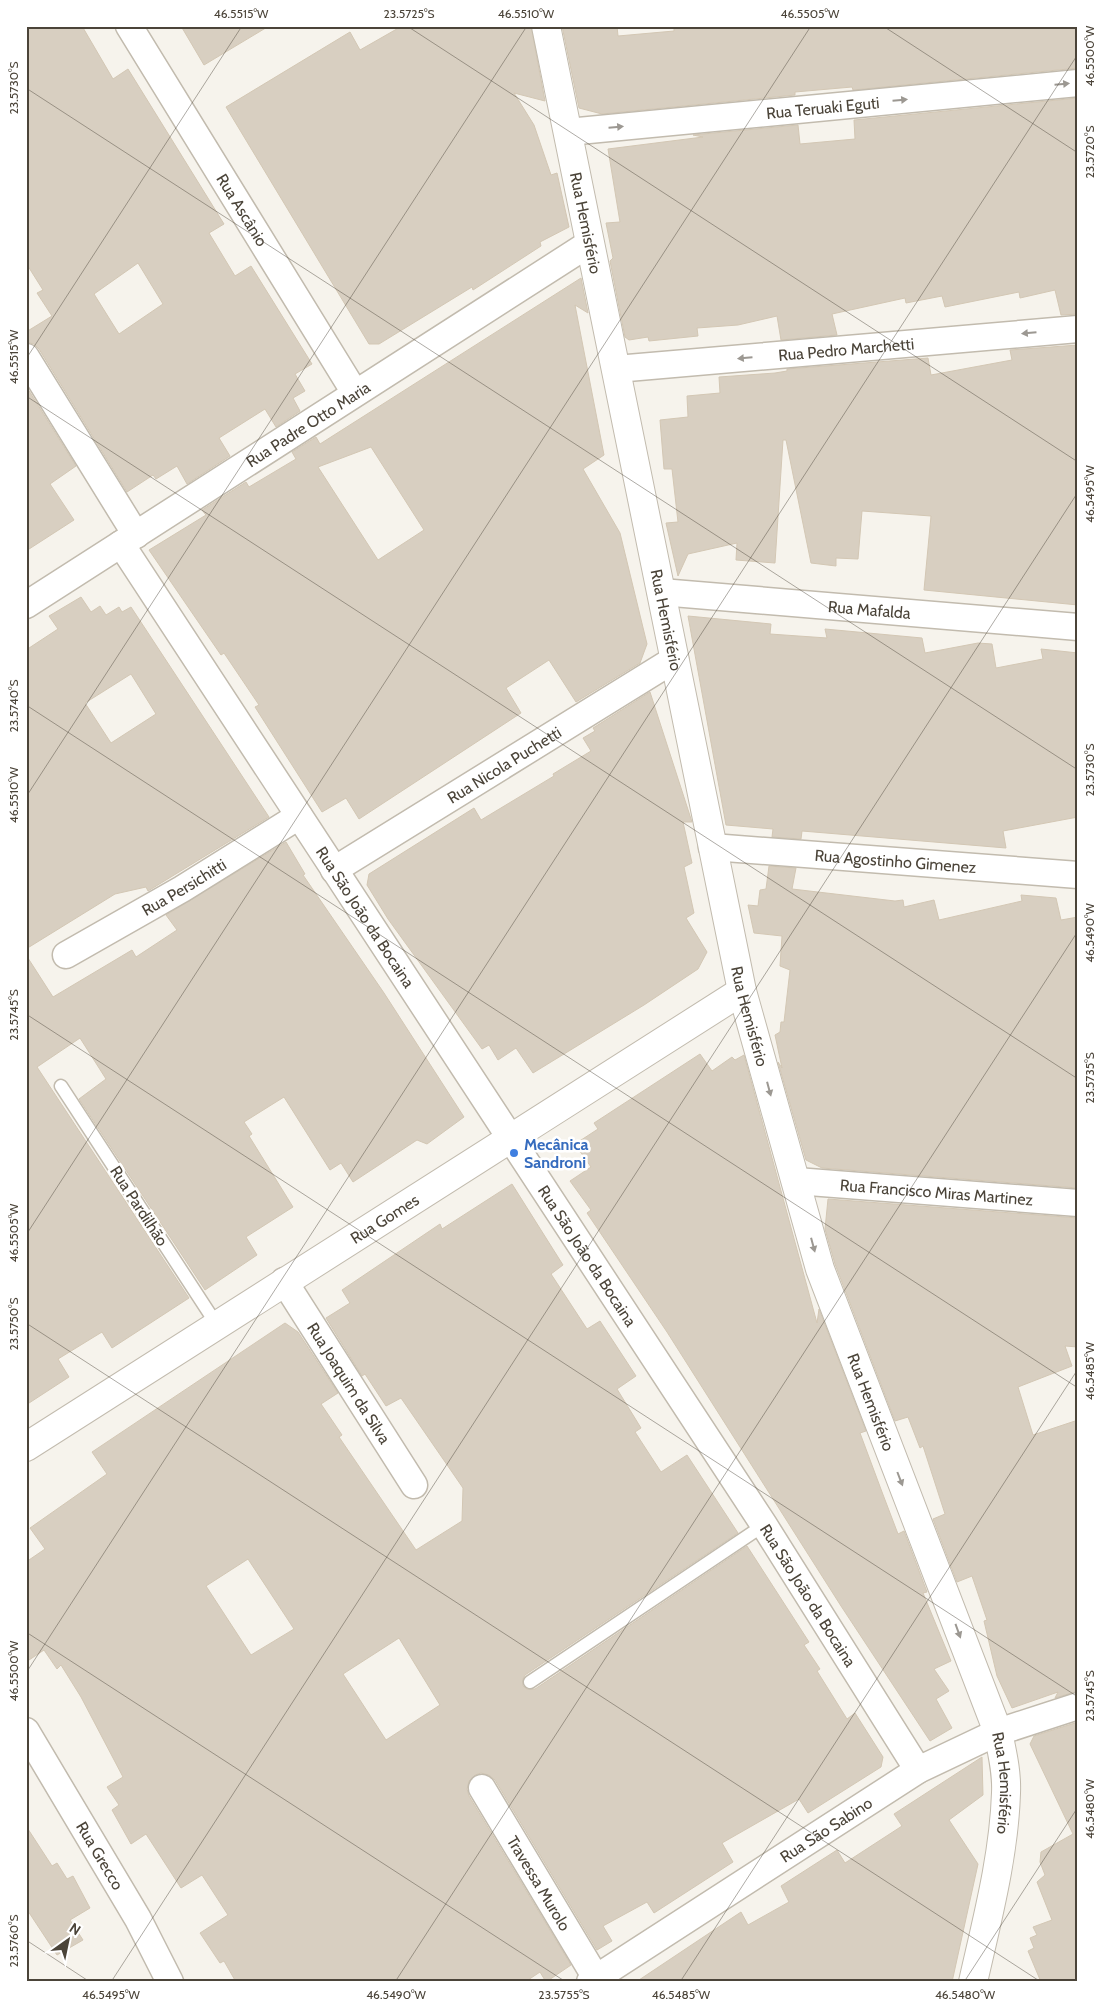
<svg xmlns="http://www.w3.org/2000/svg" width="1104" height="2008" viewBox="0 0 1104 2008" font-family="Cabin,sans-serif">
<rect width="100%" height="100%" fill="#f6f3ec"/>
<!-- building -->
<g fill="#d8cfc1" stroke="#d3c7b4" fill-rule="evenodd">
<path d="M 26,26 L 82,26 L 113,79 L 128,69 L 224,224 L 209,233 L 235,276 L 251,266 L 312,364 L 295,374 L 305,391 L 293,398 L 300,411 L 276,427 L 265,409 L 219,438 L 230,456 L 187,484 L 177,466 L 156,479 L 153,475 L 127,492 L 39,349 L 34,344 L 26,342 L 26,332 L 52,316 L 37,293 L 43,290 L 26,263 ZM 138,263 L 163,304 L 119,334 L 94,294 Z"/>
<polygon points="181,26 269,26 204,65"/>
<polygon points="402,26 531,26 545,101 514,93 534,125 551,175 557,173 569,227 540,242 541,246 473,290 472,287 379,344 369,344 226,107 350,32 360,50"/>
<polygon points="562,26 617,26 618,36 674,31 674,26 1078,26 1078,68 853,90 852,87 795,92 795,95 602,114 579,108"/>
<polygon points="1078,98 1078,314 1061,315 1055,290 1020,298 1019,292 945,307 942,296 906,303 905,298 832,314 837,335 781,340 777,316 738,325 697,328 698,336 649,341 648,337 629,340 625,337 610,261 613,258 606,223 620,222 608,149 703,137 693,135 798,125 800,144 855,139 854,120"/>
<path d="M 581,278 L 588,313 L 575,305 L 604,455 L 583,469 L 620,533 L 647,644 L 640,663 L 576,702 L 549,660 L 506,688 L 521,713 L 359,819 L 346,798 L 322,812 L 255,707 L 259,705 L 224,653 L 221,655 L 149,550 L 206,515 L 202,510 L 246,482 L 249,487 L 296,459 L 292,452 L 316,437 L 320,444 ZM 371,447 L 424,530 L 378,560 L 318,467 Z"/>
<polygon points="1078,345 1078,605 924,590 931,516 862,511 858,559 836,558 836,566 811,563 786,440 783,440 775,563 736,560 737,543 688,554 678,576 666,523 678,522 672,469 664,469 660,420 688,417 687,396 720,393 719,377 775,373 787,371 787,369 928,358 931,375 1012,360 1010,350"/>
<polygon points="26,386 76,466 50,484 74,520 26,551"/>
<path d="M 81,597 L 91,612 L 100,606 L 106,615 L 119,607 L 122,612 L 131,607 L 269,817 L 148,891 L 146,887 L 115,894 L 26,949 L 26,650 L 58,629 L 49,616 ZM 131,674 L 156,714 L 111,743 L 85,703 Z"/>
<polygon points="688,616 771,624 770,634 827,638 825,629 922,638 925,653 978,643 992,644 996,668 1043,659 1041,649 1078,653 1078,817 1003,831 1006,848 802,831 801,839 772,837 773,829 726,825"/>
<polygon points="650,692 692,822 683,822 692,863 684,867 694,913 686,918 707,952 698,969 644,1005 533,1073 516,1048 498,1060 489,1045 482,1049 388,919 367,885 369,874 474,808 481,820 554,776 553,774 591,751 583,738 595,731 593,728"/>
<polygon points="286,842 305,874 303,875 384,993 464,1117 427,1144 417,1140 353,1182 341,1163 330,1170 284,1097 244,1122 252,1134 249,1136 293,1207 246,1237 257,1255 205,1290 79,1099 106,1079 80,1038 37,1067 189,1298 112,1348 102,1332 58,1359 69,1377 26,1405 26,955 53,997 132,950 136,957 177,930 166,915"/>
<polygon points="769,866 796,868 792,889 895,901 903,900 904,907 934,900 939,920 1022,901 1021,895 1056,898 1061,920 1078,917 1078,1188 822,1168 806,1160 778,1062 782,1068 775,1035 780,1032 781,1022 784,1022 790,970 780,966 782,936 754,933 748,905 758,906 760,890 766,889"/>
<polygon points="700,1054 712,1071 732,1057 735,1060 744,1055 817,1323 819,1309 866,1431 860,1433 882,1492 898,1534 904,1531 927,1592 923,1593 951,1661 934,1669 949,1691 936,1699 952,1728 930,1741 841,1606 667,1332 587,1213 591,1210 570,1181 591,1167 575,1144 598,1129 594,1123"/>
<path d="M 512,1184 L 563,1265 L 551,1274 L 587,1329 L 600,1321 L 636,1376 L 617,1389 L 641,1428 L 635,1432 L 661,1472 L 687,1455 L 738,1533 L 525,1675 L 523,1679 L 523,1686 L 527,1689 L 535,1689 L 747,1546 L 809,1642 L 804,1645 L 820,1669 L 817,1671 L 847,1719 L 855,1713 L 883,1757 L 881,1767 L 808,1813 L 799,1799 L 722,1843 L 733,1862 L 654,1913 L 647,1902 L 603,1926 L 612,1941 L 597,1950 L 495,1780 L 489,1775 L 481,1773 L 475,1775 L 469,1781 L 467,1789 L 469,1796 L 571,1965 L 546,1982 L 540,1972 L 525,1982 L 236,1982 L 224,1961 L 220,1963 L 200,1933 L 228,1915 L 202,1875 L 181,1888 L 146,1834 L 131,1844 L 112,1810 L 119,1805 L 107,1787 L 123,1777 L 81,1697 L 61,1665 L 57,1669 L 44,1650 L 26,1662 L 26,1562 L 45,1549 L 30,1528 L 107,1474 L 92,1452 L 285,1323 L 298,1332 L 338,1393 L 321,1404 L 342,1435 L 339,1437 L 416,1550 L 462,1521 L 463,1488 L 401,1398 L 386,1406 L 365,1374 L 362,1376 L 326,1318 L 350,1303 L 342,1290 L 440,1224 L 442,1229 ZM 248,1559 L 294,1629 L 251,1655 L 206,1586 ZM 399,1638 L 440,1705 L 386,1740 L 343,1674 Z"/>
<polygon points="828,1199 1078,1218 1078,1347 1065,1346 1072,1366 1018,1387 1033,1435 1078,1420 1078,1691 1055,1698 1058,1692 1012,1708 997,1676 984,1621 987,1620 972,1576 957,1582 933,1519 945,1514 923,1446 920,1448 908,1417 895,1421 835,1264 825,1229"/>
<polygon points="1078,1722 1078,1982 1041,1982 1028,1951 1034,1948 1030,1938 1037,1935 1033,1927 1052,1920 1037,1882 1045,1875 1040,1862 1041,1852 1073,1834 1030,1744 1034,1736"/>
<polygon points="982,1757 983,1795 949,1820 978,1864 952,1982 636,1982 741,1912 748,1925 789,1902 781,1886 837,1850 845,1863 902,1826 894,1814"/>
<polygon points="26,1826 52,1866 57,1863 67,1879 73,1876 90,1908 70,1920 83,1940 57,1955 26,1908"/>
</g>
<g fill="none" stroke-linecap="round" stroke-linejoin="round">
<defs>
<g id="service">
<polyline points="61,1086 217,1325"/>
<polyline points="530,1682 764,1525"/>
</g>
<g id="minor">
<path id="s1" d="M 129,26 L 355,393"/>
<path id="s2" d="M 568,132 L 1078,83"/>
<polyline points="26,357 136,535"/>
<path id="s3" d="M 616,369 L 1078,329"/>
<path id="s4" d="M 121,544 L 764,1525 L 918,1770"/>
<path id="s5" d="M 661,592 L 1078,627"/>
<path id="s6" d="M 26,605 L 590,243"/>
<path id="s7" d="M 712,847 L 1078,875"/>
<path id="s8" d="M 334,870 L 675,659"/>
<path id="s9" d="M 66,955 L 182,889 L 299,816"/>
<path id="s10" d="M 796,1181 L 1078,1203"/>
<path id="s11" d="M 284,1281 L 414,1485"/>
<path id="s12" d="M 26,1731 L 138,1919 L 170,1982"/>
<path id="s13" d="M 482,1788 L 596,1978"/>
<path id="s14" d="M 590,1982 L 918,1770 L 998,1732 L 1078,1706"/>
</g>
<g id="tertiary">
<path id="s15" d="M 546,26 L 742,991 L 820,1269 L 998,1732 C 1002,1752 1007,1772 1006,1793 C 1004,1856 987,1920 973,1982"/>
<path id="s16" d="M 26,1447 L 742,991"/>
</g>
</defs>
<!-- service casing -->
<use href="#service" stroke="#c2bbae" stroke-width="15"/>
<!-- minor casing -->
<use href="#minor" stroke="#c2bbae" stroke-width="29"/>
<!-- tertiary casing -->
<use href="#tertiary" stroke="#c2bbae" stroke-width="30"/>
<!-- service -->
<use href="#service" stroke="#fff" stroke-width="12"/>
<!-- minor -->
<use href="#minor" stroke="#fff" stroke-width="26"/>
<!-- tertiary -->
<use href="#tertiary" stroke="#fff" stroke-width="28"/>
</g>
<!-- one-way arrows -->
<defs><path id="oneway-solid" d="M-6-.8H1V-3.2L6.5 0L1 3.2V.8H-6Z" transform="scale(1.25)"/></defs>
<g fill="#9c9892">
<use href="#oneway-solid" transform="translate(1062 84) rotate(-5)"/>
<use href="#oneway-solid" transform="translate(900 100) rotate(-5)"/>
<use href="#oneway-solid" transform="translate(616 127) rotate(-5)"/>
<use href="#oneway-solid" transform="translate(1029 333) rotate(175)"/>
<use href="#oneway-solid" transform="translate(745 358) rotate(175)"/>
<use href="#oneway-solid" transform="translate(769 1089) rotate(75)"/>
<use href="#oneway-solid" transform="translate(813 1245) rotate(75)"/>
<use href="#oneway-solid" transform="translate(900 1479) rotate(69)"/>
<use href="#oneway-solid" transform="translate(958 1631) rotate(70)"/>
</g>
<!-- ticks -->
<path fill="none" stroke="#4b4439" stroke-width="1" stroke-opacity="0.45" d="M 407,26 L 1078,462M 883,26 L 1078,153M 26,88 L 1078,770M 26,359 L 242,26M 26,396 L 1078,1079M 26,705 L 1078,1388M 26,797 L 527,26M 26,1014 L 1078,1697M 26,1235 L 811,26M 26,1323 L 1041,1982M 26,1632 L 566,1982M 26,1673 L 1078,54M 26,1940 L 90,1982M 111,1982 L 1078,492M 395,1982 L 1078,931M 680,1982 L 1078,1369M 964,1982 L 1078,1807"/>
<!-- markers -->
<circle fill="#3f7fe0" stroke="#fff" stroke-width="2" cx="514" cy="1153" r="5"/>
<g text-anchor="middle" dominant-baseline="central" stroke-width="5" stroke-linejoin="round" paint-order="stroke">
<!-- street labels -->
<g font-size="16" fill="#4b4439" stroke="#fff">
<text stroke="none"><textPath href="#s2" startOffset="256">Rua Teruaki Eguti</textPath></text>
<text stroke="none"><textPath href="#s1" startOffset="216">Rua Ascânio</textPath></text>
<text stroke="none"><textPath href="#s15" startOffset="201">Rua Hemisfério</textPath></text>
<text stroke="none"><textPath href="#s3" startOffset="231">Rua Pedro Marchetti</textPath></text>
<text stroke="none"><textPath href="#s6" startOffset="335">Rua Padre Otto Maria</textPath></text>
<text stroke="none"><textPath href="#s5" startOffset="209">Rua Mafalda</textPath></text>
<text stroke="none"><textPath href="#s15" startOffset="606">Rua Hemisfério</textPath></text>
<text stroke="none"><textPath href="#s8" startOffset="200">Rua Nicola Puchetti</textPath></text>
<text stroke="none"><textPath href="#s7" startOffset="184">Rua Agostinho Gimenez</textPath></text>
<text stroke="none"><textPath href="#s9" startOffset="136">Rua Persichitti</textPath></text>
<text stroke="none"><textPath href="#s4" startOffset="446">Rua São João da Bocaina</textPath></text>
<text stroke="none"><textPath href="#s15" startOffset="1011">Rua Hemisfério</textPath></text>
<text stroke="none"><textPath href="#s10" startOffset="141">Rua Francisco Miras Martinez</textPath></text>
<text transform="translate(139 1206) rotate(57)">Rua Pardilhão</text>
<text stroke="none"><textPath href="#s16" startOffset="425">Rua Gomes</textPath></text>
<text stroke="none"><textPath href="#s4" startOffset="851">Rua São João da Bocaina</textPath></text>
<text stroke="none"><textPath href="#s11" startOffset="121">Rua Joaquim da Silva</textPath></text>
<text stroke="none"><textPath href="#s15" startOffset="1416">Rua Hemisfério</textPath></text>
<text stroke="none"><textPath href="#s4" startOffset="1256">Rua São João da Bocaina</textPath></text>
<text stroke="none"><textPath href="#s15" startOffset="1821">Rua Hemisfério</textPath></text>
<text stroke="none"><textPath href="#s14" startOffset="281">Rua São Sabino</textPath></text>
<text stroke="none"><textPath href="#s12" startOffset="145">Rua Grecco</textPath></text>
<text stroke="none"><textPath href="#s13" startOffset="111">Travessa Murolo</textPath></text>
</g>
<!-- shop labels -->
<g font-size="16" font-weight="bold" fill="#366cbe" stroke="#fff" text-anchor="start">
<text x="524" y="1144">Mecânica<tspan x="524" dy="18">Sandroni</tspan></text>
</g>
</g>
<!-- border -->
<rect width="1104" height="2008" fill="none" stroke="#ffffff" stroke-width="55"/>
<!-- north arrow -->
<g transform="translate(68 1940) rotate(33)" stroke="#ffffff" stroke-width="4" paint-order="stroke">
<path d="M0-4L9 19L0 12L-9 19Z" fill="#4b4439"/>
<text y="-8" font-size="14" font-weight="bold" text-anchor="middle" fill="#4b4439">N</text>
</g>
<rect x="28" y="28" width="1048" height="1952" fill="none" stroke="#4b4439" stroke-width="2"/>
<g font-size="12" text-anchor="middle" fill="#4b4439">
<text x="241" y="18">46.5515°W</text>
<text x="409" y="18">23.5725°S</text>
<text x="526" y="18">46.5510°W</text>
<text x="810" y="18">46.5505°W</text>
<text transform="translate(1090 56) rotate(-90)" y="4">46.5500°W</text>
<text transform="translate(14 88) rotate(-90)" y="4">23.5730°S</text>
<text transform="translate(1090 152) rotate(-90)" y="4">23.5720°S</text>
<text transform="translate(14 357) rotate(-90)" y="4">46.5515°W</text>
<text transform="translate(1090 494) rotate(-90)" y="4">46.5495°W</text>
<text transform="translate(14 706) rotate(-90)" y="4">23.5740°S</text>
<text transform="translate(1090 770) rotate(-90)" y="4">23.5730°S</text>
<text transform="translate(14 795) rotate(-90)" y="4">46.5510°W</text>
<text transform="translate(1090 933) rotate(-90)" y="4">46.5490°W</text>
<text transform="translate(14 1015) rotate(-90)" y="4">23.5745°S</text>
<text transform="translate(1090 1078) rotate(-90)" y="4">23.5735°S</text>
<text transform="translate(14 1233) rotate(-90)" y="4">46.5505°W</text>
<text transform="translate(14 1324) rotate(-90)" y="4">23.5750°S</text>
<text transform="translate(1090 1371) rotate(-90)" y="4">46.5485°W</text>
<text transform="translate(14 1671) rotate(-90)" y="4">46.5500°W</text>
<text transform="translate(1090 1696) rotate(-90)" y="4">23.5745°S</text>
<text transform="translate(1090 1809) rotate(-90)" y="4">46.5480°W</text>
<text transform="translate(14 1941) rotate(-90)" y="4">23.5760°S</text>
<text x="111" y="1999">46.5495°W</text>
<text x="396" y="1999">46.5490°W</text>
<text x="564" y="1999">23.5755°S</text>
<text x="681" y="1999">46.5485°W</text>
<text x="965" y="1999">46.5480°W</text>
</g>
</svg>
